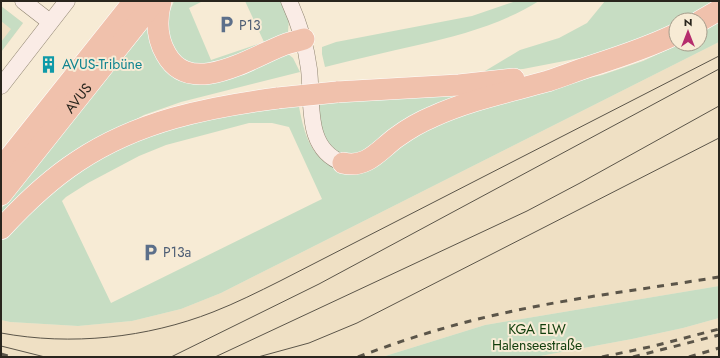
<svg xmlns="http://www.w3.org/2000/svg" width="720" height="358" viewBox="0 0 720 358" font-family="Jost,sans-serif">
<rect width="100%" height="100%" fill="#f7ebd5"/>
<!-- built -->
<g fill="#efe0c4">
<polygon points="1,6 23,23 1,52"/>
<polygon points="719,42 719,286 485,325 382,357 1,357 1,320 10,322 78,326 132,321 181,309 221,293"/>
<polygon points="719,318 719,357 535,357 632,339 683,328"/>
</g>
<!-- green -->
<g fill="#c7ddc3" fill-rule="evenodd">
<polygon points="174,1 203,1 189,8 211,60 264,42 245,1 281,1 289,18 288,32 278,43 217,68 196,67 170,50 167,18"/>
<path d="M 516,1 L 539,1 C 502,24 461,35 418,45 C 387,52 356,59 325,67 L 322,54 L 322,47 L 336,42 L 472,16 Z"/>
<polygon points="605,1 716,1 685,19 676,20 676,23 653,34 617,48 580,58 523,69 485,71 520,50 559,38 587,23"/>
<polygon points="1,6 23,23 1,52 1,42 11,29 1,21"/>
<path d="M 719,22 L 719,42 L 221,293 L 181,309 L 132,321 L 78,326 L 10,322 L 1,320 L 1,241 L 69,174 L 164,126 L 298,101 C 302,123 307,151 327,163 C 333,167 341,170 347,174 L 423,128 L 516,96 L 602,75 L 643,61 L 680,44 L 700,44 L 700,33 ZM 249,123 L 272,123 L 289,127 L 322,199 L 111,303 L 62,201 L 66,197 L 88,183 L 139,156 L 166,145 Z"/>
<polygon points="150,25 169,73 189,83 207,83 288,54 293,58 300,72 181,102 144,115 107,135 1,216 1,209"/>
<polygon points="502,86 366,152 344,155 332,150 323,140 316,99"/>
<polygon points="719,286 719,318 683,328 632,339 535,357 382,357 485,325"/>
</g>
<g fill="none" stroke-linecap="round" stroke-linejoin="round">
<defs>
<g id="secondary">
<polyline points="23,1 50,22"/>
<path d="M 289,1 C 299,23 306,45 309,69 C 313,102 304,149 343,163"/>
<polyline points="1,86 67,1"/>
</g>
<g id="motorway">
<path d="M 161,1 C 156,20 156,37 166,54 C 191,99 253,56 286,44 C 292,42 298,41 304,39"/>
<polyline points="700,21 719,10"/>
<polyline points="337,92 459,85 514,79"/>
<path d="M 343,163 C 367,169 380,149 397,137 C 408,129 420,122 432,117 C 469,100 509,92 548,81 C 563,76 578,70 594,65 C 622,56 649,47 676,34"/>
<polyline points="1,168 134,1"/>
<path id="s1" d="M 1,195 L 155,1"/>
<path d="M 1,229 C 24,204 49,180 78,161 C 138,121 208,107 278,98"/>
</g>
</defs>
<!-- secondary casing -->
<use href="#secondary" stroke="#8f8470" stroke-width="17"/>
<!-- motorway casing -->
<use href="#motorway" stroke="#fff" stroke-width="22"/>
<!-- secondary -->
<use href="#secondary" stroke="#faece6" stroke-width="16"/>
<!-- motorway -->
<use href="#motorway" stroke="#f0c1ac" stroke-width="21"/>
<!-- tram -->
<g stroke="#5b5549" stroke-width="1">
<path d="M 1,333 C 71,346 147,338 213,312 C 236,303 258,292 280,281 L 719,56"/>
<polyline points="1,346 45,357"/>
<polyline points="171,357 319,284 719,69"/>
<polyline points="215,357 527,211 580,183 719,106"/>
<polyline points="258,357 309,343 357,323 719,138"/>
</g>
<!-- rail -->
<g stroke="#5b5549" stroke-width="3" stroke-dasharray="7 7" stroke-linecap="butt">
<polyline points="1,354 12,357"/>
<path d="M 358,357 C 410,337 464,321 518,310 C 585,296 652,288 719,277"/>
<polyline points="602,357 654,346 719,329"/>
<polyline points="633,357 719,335"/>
<polyline points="689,357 719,348"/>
</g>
<defs>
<polyline id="motorway-bridge" points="278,98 337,92"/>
</defs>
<!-- motorway-bridge casing -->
<use href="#motorway-bridge" stroke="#fff" stroke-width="22" stroke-linecap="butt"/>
<!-- motorway-bridge -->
<use href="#motorway-bridge" stroke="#f0c1ac" stroke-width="21"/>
</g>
<!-- icons -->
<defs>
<symbol id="parking-bare" viewBox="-9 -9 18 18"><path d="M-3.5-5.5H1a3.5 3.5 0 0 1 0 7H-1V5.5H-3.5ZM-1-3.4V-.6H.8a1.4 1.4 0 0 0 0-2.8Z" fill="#5c6f8a" stroke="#f7ebd5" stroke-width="2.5" paint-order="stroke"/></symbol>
<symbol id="building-bare" viewBox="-9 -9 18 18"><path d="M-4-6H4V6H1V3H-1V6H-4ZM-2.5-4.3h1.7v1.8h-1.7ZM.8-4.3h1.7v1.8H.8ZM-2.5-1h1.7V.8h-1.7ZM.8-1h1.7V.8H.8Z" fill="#0f9aa8" stroke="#f7ebd5" stroke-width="2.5" paint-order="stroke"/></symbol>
</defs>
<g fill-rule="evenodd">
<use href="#parking-bare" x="214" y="12" width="25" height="25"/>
<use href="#building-bare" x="36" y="52" width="25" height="25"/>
<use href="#parking-bare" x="138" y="240" width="25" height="25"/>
</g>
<g text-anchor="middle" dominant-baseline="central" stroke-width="4" stroke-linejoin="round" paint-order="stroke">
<!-- service labels -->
<g font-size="14" fill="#4e5e75" stroke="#f7ebd5" text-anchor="start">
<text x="239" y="25">P13</text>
<text x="163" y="252">P13a</text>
</g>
<!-- culture labels -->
<g font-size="14" fill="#0d838f" stroke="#f7ebd5" text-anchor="start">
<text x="62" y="64">AVUS-Tribüne</text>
</g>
<!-- street labels -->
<g font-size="14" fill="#29251d" stroke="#f7ebd5">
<text stroke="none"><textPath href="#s1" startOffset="124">AVUS</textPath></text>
</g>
<!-- park labels -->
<g font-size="14" fill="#103d0b" stroke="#f7ebd5">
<text x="537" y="329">KGA ELW<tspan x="537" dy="16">Halenseestraße</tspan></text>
</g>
</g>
<!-- border -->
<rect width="720" height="358" fill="none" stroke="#29251d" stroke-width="4"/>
<!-- north arrow -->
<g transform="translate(688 32)"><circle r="19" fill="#f7ebd5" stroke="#a59c8b"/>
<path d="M0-3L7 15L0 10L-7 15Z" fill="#b52d6d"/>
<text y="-6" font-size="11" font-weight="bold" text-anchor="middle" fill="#29251d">N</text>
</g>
</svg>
